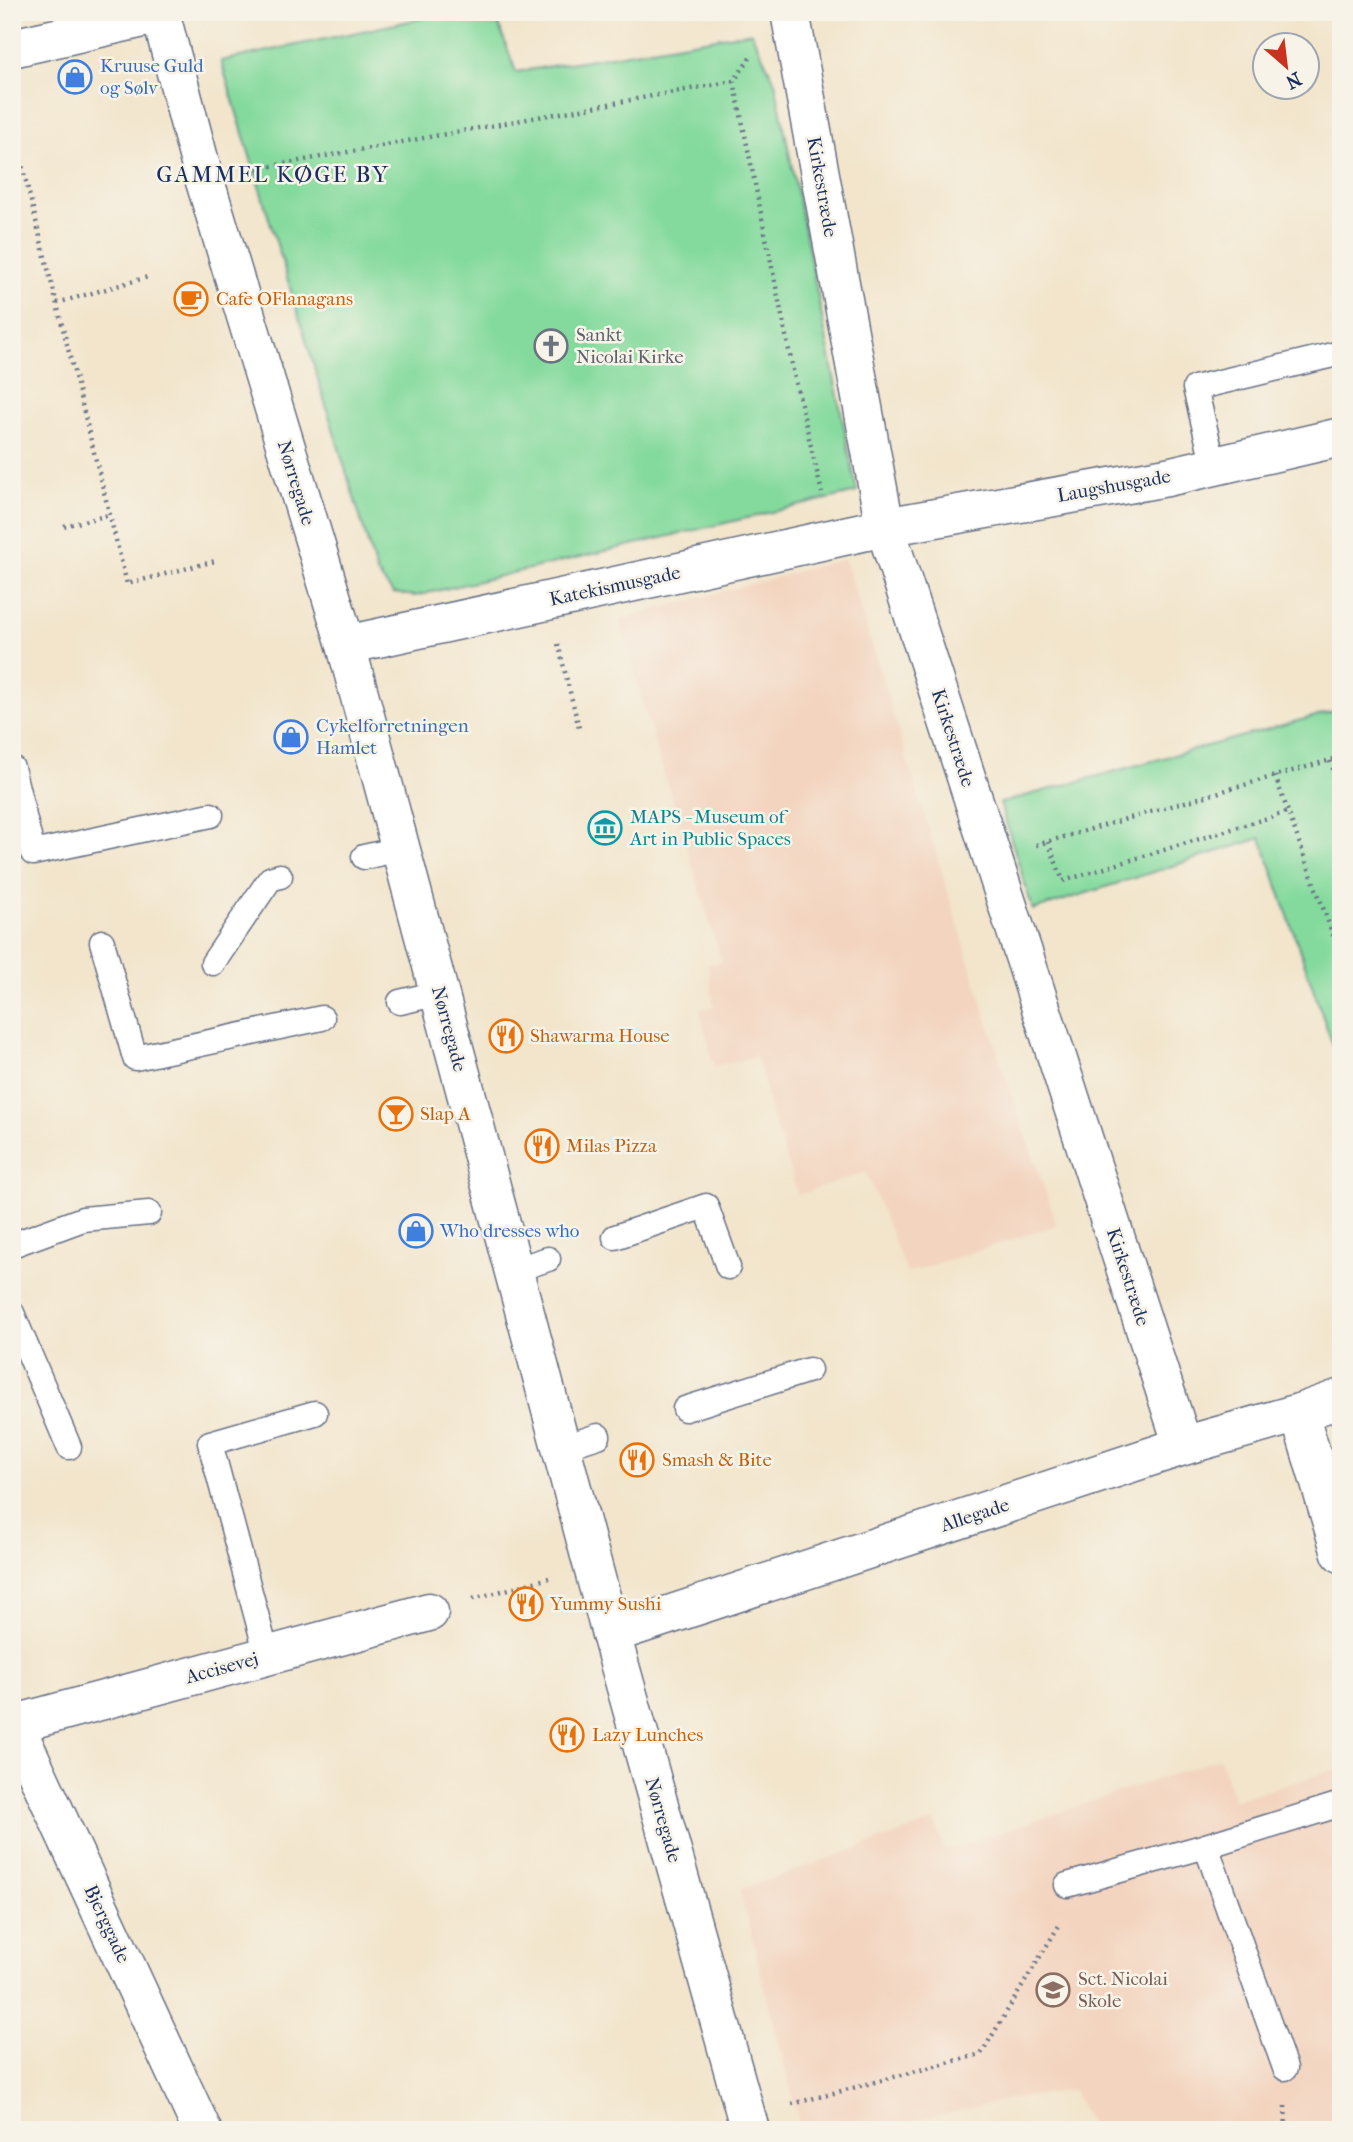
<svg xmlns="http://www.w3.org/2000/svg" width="1353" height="2142" viewBox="0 0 1353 2142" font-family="'IM FELL French Canon',serif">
<rect width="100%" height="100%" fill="#f7f3e8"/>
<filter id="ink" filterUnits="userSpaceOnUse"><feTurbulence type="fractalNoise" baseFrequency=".0143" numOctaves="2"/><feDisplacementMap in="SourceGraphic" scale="14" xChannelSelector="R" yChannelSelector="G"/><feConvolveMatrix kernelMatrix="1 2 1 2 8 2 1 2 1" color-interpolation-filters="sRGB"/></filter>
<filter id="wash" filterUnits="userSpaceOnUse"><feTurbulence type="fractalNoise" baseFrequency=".00686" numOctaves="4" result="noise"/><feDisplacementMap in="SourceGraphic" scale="28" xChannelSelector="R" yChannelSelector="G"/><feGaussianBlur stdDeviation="1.57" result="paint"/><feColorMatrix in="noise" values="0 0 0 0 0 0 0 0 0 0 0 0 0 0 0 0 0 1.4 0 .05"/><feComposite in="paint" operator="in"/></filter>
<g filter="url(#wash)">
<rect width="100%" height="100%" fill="#f2e5cc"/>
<!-- built -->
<g fill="#f3d4bf">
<polygon points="845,559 1000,1060 1057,1225 907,1273 866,1172 798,1195 772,1116 757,1056 714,1066 700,1010 714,1006 708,965 722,962 646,715 621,619"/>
<polygon points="1220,1758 1234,1800 1341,1768 1341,2130 1093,2130 1073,2090 1009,2099 876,2130 801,2130 740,1890 934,1821 945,1851"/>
</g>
<!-- green -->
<g fill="#84da9d" stroke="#50847e" stroke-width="2">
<polygon points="452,12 494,12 516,72 751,32 775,82 857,492 415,596 393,593 377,573 221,61"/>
<polygon points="1341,709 1341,1069 1261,838 1033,910 1000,803"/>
</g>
</g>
<g filter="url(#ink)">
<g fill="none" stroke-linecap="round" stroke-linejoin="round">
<defs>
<g id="lane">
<polyline points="1214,466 1195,388 1341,353"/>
<polyline points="12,768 33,853 211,815"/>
<polyline points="364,857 400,849"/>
<polyline points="102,942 135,1058 322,1018"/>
<polyline points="213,963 270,879 280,876"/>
<polyline points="400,1002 439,993"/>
<polyline points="615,1237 706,1206 728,1267"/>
<polyline points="12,1245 83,1219 149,1213"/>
<polyline points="514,1270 548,1259"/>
<polyline points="12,1313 69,1447"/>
<polyline points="685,1409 809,1370"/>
<polyline points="561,1448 598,1436"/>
<polyline points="267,1655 210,1443 315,1413"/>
<polyline points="1206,1846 1285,2068"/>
<polyline points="1067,1885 1206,1846 1341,1804"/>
</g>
<g id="street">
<polyline points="160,12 204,178 346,645 611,1634 750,2130"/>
<polyline points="790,12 885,527 1183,1446"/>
<polyline points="12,48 161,14"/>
<polyline points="346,645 885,527 1167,477 1341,437"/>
<polyline points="1299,1413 1341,1553"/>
<polyline points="611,1634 1183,1446 1299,1413 1341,1398"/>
<polyline points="12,1719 202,2130"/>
<polyline points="15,1724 429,1612"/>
</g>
</defs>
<!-- lane casing -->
<use href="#lane" stroke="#666f84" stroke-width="27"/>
<!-- street casing -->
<use href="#street" stroke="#666f84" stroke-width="41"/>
<!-- path -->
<g stroke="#666f84" stroke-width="4.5" stroke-dasharray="2 5" stroke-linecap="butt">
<polyline points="750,58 734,81 793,370 822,493"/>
<polyline points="19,153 127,584 215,561"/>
<polyline points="250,170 734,81"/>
<polyline points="57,303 148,277"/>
<polyline points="64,526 109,515"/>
<polyline points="558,644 580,732"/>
<polyline points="1330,761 1341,789"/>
<polyline points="1275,776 1341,957"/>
<polyline points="1048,842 1063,881 1287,812"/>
<polyline points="1036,845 1341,757"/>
<polyline points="473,1599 549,1578"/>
<polyline points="792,2104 981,2054 1060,1924"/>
<polyline points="1285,2106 1286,2130"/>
</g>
<!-- lane -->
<use href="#lane" stroke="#fff" stroke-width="24"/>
<!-- street -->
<use href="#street" stroke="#fff" stroke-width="38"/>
</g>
</g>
<!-- icons -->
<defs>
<symbol id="shop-ring" viewBox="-11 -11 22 22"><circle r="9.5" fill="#f7f3e8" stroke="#3f7fe0" stroke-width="1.5"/><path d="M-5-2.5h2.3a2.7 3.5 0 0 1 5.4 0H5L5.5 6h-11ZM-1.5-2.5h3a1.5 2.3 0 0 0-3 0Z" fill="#3f7fe0"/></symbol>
<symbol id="cafe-ring" viewBox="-11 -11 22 22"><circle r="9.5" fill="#f7f3e8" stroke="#e8710a" stroke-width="1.5"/><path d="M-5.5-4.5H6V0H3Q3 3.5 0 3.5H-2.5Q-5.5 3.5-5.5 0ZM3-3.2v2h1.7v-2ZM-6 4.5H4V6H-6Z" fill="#e8710a"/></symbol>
<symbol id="church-ring" viewBox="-11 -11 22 22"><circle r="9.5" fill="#f7f3e8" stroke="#6b7280" stroke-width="1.5"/><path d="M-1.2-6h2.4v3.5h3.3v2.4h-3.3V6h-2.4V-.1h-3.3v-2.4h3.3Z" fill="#6b7280"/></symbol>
<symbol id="museum-ring" viewBox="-11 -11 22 22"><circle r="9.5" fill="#f7f3e8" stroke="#0f9aa8" stroke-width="1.5"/><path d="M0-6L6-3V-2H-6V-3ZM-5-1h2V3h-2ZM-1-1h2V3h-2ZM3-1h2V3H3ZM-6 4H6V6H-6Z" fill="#0f9aa8"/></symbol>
<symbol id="restaurant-ring" viewBox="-11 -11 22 22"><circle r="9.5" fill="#f7f3e8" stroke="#e8710a" stroke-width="1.5"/><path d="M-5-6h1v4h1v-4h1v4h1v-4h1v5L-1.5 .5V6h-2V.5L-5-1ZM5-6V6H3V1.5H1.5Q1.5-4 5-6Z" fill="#e8710a"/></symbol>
<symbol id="bar-ring" viewBox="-11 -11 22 22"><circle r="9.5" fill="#f7f3e8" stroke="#e8710a" stroke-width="1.5"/><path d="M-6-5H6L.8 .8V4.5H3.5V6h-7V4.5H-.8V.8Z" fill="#e8710a"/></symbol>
<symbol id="school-ring" viewBox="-11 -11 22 22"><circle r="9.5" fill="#f7f3e8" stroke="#8d6e63" stroke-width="1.5"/><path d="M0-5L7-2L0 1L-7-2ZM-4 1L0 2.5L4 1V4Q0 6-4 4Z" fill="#8d6e63"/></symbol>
</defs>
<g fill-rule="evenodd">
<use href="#shop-ring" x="56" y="58" width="38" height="38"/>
<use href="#cafe-ring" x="172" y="280" width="38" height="38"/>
<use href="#church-ring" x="532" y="327" width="38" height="38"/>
<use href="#shop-ring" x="272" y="718" width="38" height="38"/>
<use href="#museum-ring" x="586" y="809" width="38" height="38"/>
<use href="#restaurant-ring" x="487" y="1017" width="38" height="38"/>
<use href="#bar-ring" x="377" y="1095" width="38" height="38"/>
<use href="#restaurant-ring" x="523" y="1127" width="38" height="38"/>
<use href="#shop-ring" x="397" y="1212" width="38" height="38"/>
<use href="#restaurant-ring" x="618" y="1441" width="38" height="38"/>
<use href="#restaurant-ring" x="507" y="1585" width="38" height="38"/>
<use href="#restaurant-ring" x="548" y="1716" width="38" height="38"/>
<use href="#school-ring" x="1034" y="1971" width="38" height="38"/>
</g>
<g text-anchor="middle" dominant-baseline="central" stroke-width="5" stroke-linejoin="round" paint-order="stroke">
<!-- shop labels -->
<g font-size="19" fill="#366cbe" stroke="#f7f3e8" text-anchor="start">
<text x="100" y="66">Kruuse Guld<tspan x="100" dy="22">og Sølv</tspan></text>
<text x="316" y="726">Cykelforretningen<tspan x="316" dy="22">Hamlet</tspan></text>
<text x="440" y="1231">Who dresses who</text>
</g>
<!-- street labels -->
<g font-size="19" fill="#1b2f5e" stroke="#f7f3e8">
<text transform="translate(822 187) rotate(80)">Kirkestræde</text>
<text transform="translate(296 483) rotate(73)">Nørregade</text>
<text transform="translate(1114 486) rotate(-10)">Laugshusgade</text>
<text transform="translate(615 586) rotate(-12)">Katekismusgade</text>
<text transform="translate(953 738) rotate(72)">Kirkestræde</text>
<text transform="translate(449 1029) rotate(75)">Nørregade</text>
<text transform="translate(1128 1277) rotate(72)">Kirkestræde</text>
<text transform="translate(975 1515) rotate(-18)">Allegade</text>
<text transform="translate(222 1668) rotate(-15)">Accisevej</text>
<text transform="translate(663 1820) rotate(74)">Nørregade</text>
<text transform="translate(107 1924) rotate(65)">Bjerggade</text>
</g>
<!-- food labels -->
<g font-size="19" fill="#c56008" stroke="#f7f3e8" text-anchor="start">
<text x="216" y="299">Cafe OFlanagans</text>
<text x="530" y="1036">Shawarma House</text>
<text x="420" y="1114">Slap A</text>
<text x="566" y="1146">Milas Pizza</text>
<text x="662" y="1460">Smash &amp; Bite</text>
<text x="550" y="1604">Yummy Sushi</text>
<text x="592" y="1735">Lazy Lunches</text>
</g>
<!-- worship labels -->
<g font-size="19" fill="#5b616d" stroke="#f7f3e8" text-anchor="start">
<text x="576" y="335">Sankt<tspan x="576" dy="22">Nicolai Kirke</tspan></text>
</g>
<!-- culture labels -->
<g font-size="19" fill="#0d838f" stroke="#f7f3e8" text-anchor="start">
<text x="630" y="817">MAPS - Museum of<tspan x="630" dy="22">Art in Public Spaces</tspan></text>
</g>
<!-- education labels -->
<g font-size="19" fill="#785e54" stroke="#f7f3e8" text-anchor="start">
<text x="1078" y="1979">Sct. Nicolai<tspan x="1078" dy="22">Skole</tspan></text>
</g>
<!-- quarter labels -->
<g font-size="23" letter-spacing="2" fill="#1b2f5e" stroke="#f7f3e8">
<text x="273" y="174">GAMMEL KØGE BY</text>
</g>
</g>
<!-- margin -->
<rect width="1353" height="2142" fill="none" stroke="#f7f3e8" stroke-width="42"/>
<!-- north arrow -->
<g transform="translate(1286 66) rotate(152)"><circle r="33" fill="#f7f3e8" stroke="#9fa5b1" stroke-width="2"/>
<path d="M0-5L12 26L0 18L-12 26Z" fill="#c8321e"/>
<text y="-10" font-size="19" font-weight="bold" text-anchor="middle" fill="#1b2f5e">N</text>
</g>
</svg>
